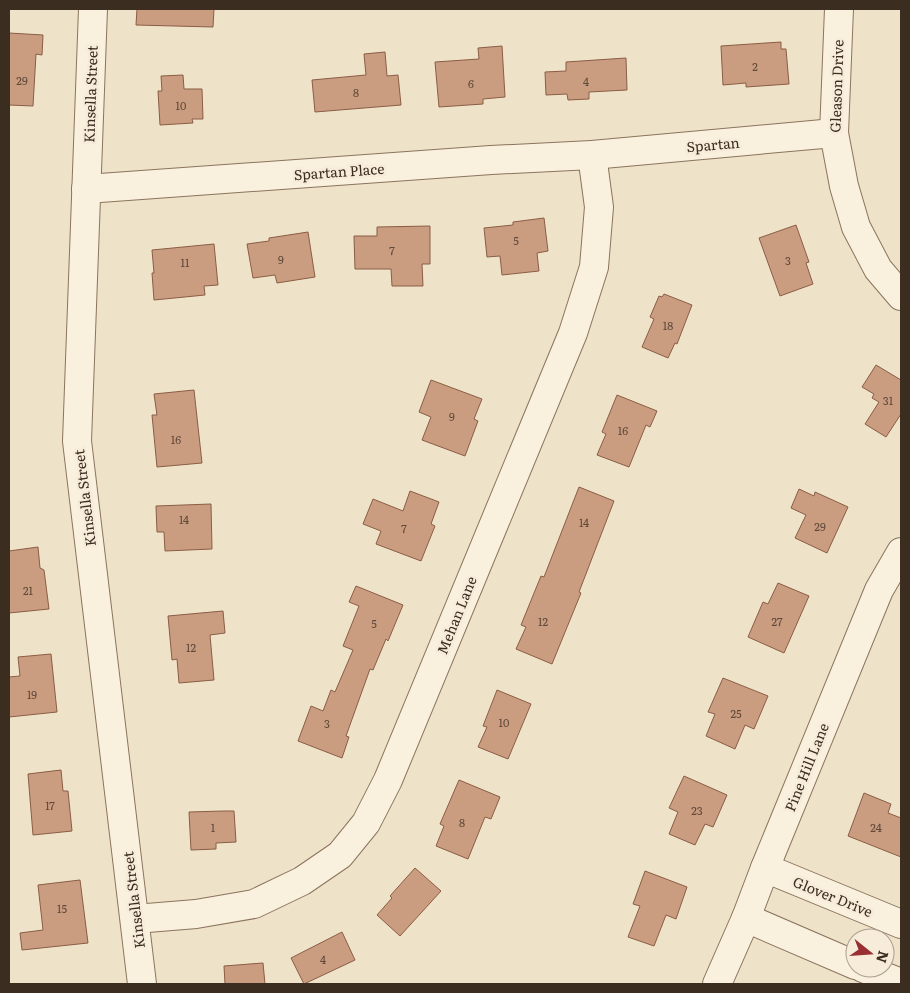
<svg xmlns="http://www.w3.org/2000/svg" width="910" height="993" viewBox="0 0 910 993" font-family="Literata,serif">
<rect width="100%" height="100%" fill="#eee2c9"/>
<!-- building -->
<g fill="#cb9d80" stroke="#8a5d44">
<polygon points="137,9 214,9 213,27 136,25"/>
<polygon points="9,33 43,35 42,55 36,54 33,106 9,105"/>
<polygon points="781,42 781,49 786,49 789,84 746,87 746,83 723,85 721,46"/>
<polygon points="502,46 505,97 483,99 483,104 439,107 435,62 479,59 478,48"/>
<polygon points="385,52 387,76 398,75 401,105 315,112 312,80 366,75 364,54"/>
<polygon points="626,58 627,90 589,92 589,99 568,100 567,94 546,95 545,72 566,71 566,62"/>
<polygon points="183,75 184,89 202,89 203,119 192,119 193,123 160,125 158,91 162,91 161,76"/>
<polygon points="544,218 548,251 537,253 539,271 502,275 500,256 487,257 484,228 513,225 513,222"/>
<polygon points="796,225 809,262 806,263 813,284 780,296 759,238"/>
<polygon points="430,226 430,264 422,264 423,286 392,286 391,269 355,269 354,236 377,236 377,227"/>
<polygon points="308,232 315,277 277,283 275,275 253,278 247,244 269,241 269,238"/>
<polygon points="214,244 218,285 204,286 205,295 154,300 152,273 154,273 152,250"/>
<polygon points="664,294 692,305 677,344 675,343 668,358 642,347 654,319 650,317 659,296 662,297"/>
<polygon points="876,365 901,380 901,414 886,437 865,424 879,402 872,398 874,394 862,387"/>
<polygon points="431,380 482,399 474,419 478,421 465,456 422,440 431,417 419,412"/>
<polygon points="194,390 202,463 157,467 152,415 157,415 154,394"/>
<polygon points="617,395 657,411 650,427 646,425 629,467 597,455 606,434 602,432"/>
<polygon points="579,487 614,501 579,592 581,593 552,664 516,649 526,627 521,625 541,576 544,577"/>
<polygon points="799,489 814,496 815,492 848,507 827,553 795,538 806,515 791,508"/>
<polygon points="410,491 439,502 431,524 435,526 421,561 376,544 381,531 363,524 373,499 403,511"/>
<polygon points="211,504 212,549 165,551 164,532 157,532 156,506"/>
<polygon points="38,547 40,568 44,570 49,609 9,613 9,551"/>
<polygon points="778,583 809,596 784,653 748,637 763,602 768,604"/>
<polygon points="356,586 403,605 388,641 386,639 373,670 370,669 346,736 349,737 342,758 298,741 311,706 323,711 331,690 335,692 353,650 343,646 359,606 349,602"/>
<polygon points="223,611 225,633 210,635 214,680 179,683 177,659 172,660 168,616"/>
<polygon points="51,654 57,712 9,717 9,677 20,676 18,657"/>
<polygon points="723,678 768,696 754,729 745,725 735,749 706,736 715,714 708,712"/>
<polygon points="497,690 531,704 508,759 478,747 487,727 483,726"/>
<polygon points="61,770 63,791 68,791 72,831 33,835 28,774"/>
<polygon points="684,776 727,795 713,827 705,824 695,845 669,834 678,812 669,808"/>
<polygon points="459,780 500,797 491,819 485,817 468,859 436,846 444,826 440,824"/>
<polygon points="864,793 891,804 888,813 901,818 901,857 848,836"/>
<polygon points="224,811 234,811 236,842 216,843 216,849 191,850 189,812"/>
<polygon points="415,868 441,891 400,936 377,915 392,898 390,896"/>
<polygon points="645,871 687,887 676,919 666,915 654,946 628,937 640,906 633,904"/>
<polygon points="80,880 88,943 22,950 20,933 43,930 38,885"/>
<polygon points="342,932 355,960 304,984 291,958"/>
<polygon points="263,963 265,984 225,984 224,966"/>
</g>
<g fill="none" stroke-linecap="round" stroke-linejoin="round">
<defs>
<g id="minor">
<polyline points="93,9 77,441 142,984"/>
<polyline points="839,9 834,133 844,186 856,227 878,269 901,296"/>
<polyline points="86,189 491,160 592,155 834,133"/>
<polyline points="765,868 901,924"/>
<polyline points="746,918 855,965"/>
<polyline points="135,919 196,914 254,904 302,881 340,855 366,823 388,780 573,333 594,267 599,207 592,155"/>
<polyline points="863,968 901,983"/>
<polyline points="717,984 746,918 765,868 879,590 901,552"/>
</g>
</defs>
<!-- minor casing -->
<use href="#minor" stroke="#8b745e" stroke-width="30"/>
<!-- minor -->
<use href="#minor" stroke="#f9f0dd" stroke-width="28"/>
</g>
<g text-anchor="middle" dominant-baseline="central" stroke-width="5" stroke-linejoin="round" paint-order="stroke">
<!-- number labels -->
<g font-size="11" fill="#604939">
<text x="755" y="66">2</text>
<text x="22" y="80">29</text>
<text x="586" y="81">4</text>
<text x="471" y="83">6</text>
<text x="356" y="92">8</text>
<text x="181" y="105">10</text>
<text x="516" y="240">5</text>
<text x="392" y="250">7</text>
<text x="281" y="259">9</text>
<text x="788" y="260">3</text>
<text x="185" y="262">11</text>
<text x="668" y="325">18</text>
<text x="888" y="400">31</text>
<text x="452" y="416">9</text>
<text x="623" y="430">16</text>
<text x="176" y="439">16</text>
<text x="184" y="519">14</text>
<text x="584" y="522">14</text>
<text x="820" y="526">29</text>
<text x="404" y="528">7</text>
<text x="28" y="590">21</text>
<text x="543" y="621">12</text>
<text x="777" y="621">27</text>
<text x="374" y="623">5</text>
<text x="191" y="647">12</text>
<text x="32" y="694">19</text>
<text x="736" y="713">25</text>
<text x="504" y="722">10</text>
<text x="327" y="723">3</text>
<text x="50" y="805">17</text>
<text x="697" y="810">23</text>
<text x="462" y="822">8</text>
<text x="213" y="827">1</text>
<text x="876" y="827">24</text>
<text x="62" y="908">15</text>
<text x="323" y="959">4</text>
</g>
<!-- street labels -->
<g font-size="14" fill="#3c2d21" stroke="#f6ecd9">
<text transform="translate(836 86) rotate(-88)">Gleason Drive</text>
<text transform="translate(90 94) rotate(-88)">Kinsella Street</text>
<text transform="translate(713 144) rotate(-5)">Spartan</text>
<text transform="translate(339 171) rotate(-4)">Spartan Place</text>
<text transform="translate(84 498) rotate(-97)">Kinsella Street</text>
<text transform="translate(456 615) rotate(-68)">Mehan Lane</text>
<text transform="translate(806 767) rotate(-68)">Pine Hill Lane</text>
<text transform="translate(833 896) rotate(22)">Glover Drive</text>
<text transform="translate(133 900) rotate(-97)">Kinsella Street</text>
</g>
</g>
<!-- border -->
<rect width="910" height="993" fill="none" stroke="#3c2d21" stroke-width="20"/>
<!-- north arrow -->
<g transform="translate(870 953) rotate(107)"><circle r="24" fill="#f6ecd9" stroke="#aca08f"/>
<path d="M0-4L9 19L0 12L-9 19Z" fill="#992f33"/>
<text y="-8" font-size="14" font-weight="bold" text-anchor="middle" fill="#3c2d21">N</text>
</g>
</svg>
